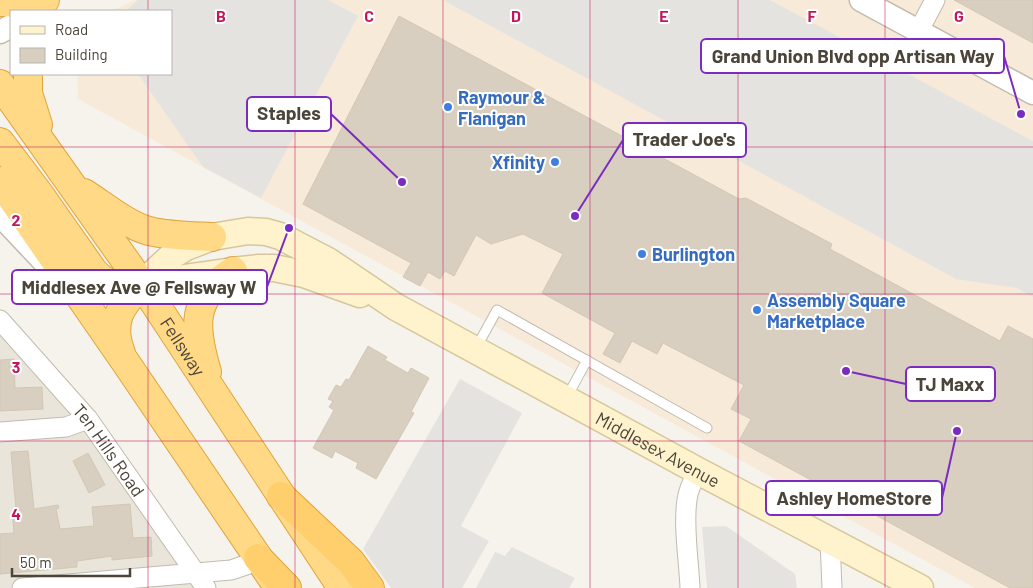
<svg xmlns="http://www.w3.org/2000/svg" width="1033" height="588" viewBox="0 0 1033 588" font-family="Barlow,sans-serif">
<rect width="100%" height="100%" fill="#f6f3ec"/>
<!-- residential -->
<polygon fill="#eae5da" points="0,332 71,411 197,588 0,588"/>
<!-- commercial -->
<polygon fill="#f7ead8" points="136,0 1033,0 1033,588 975,588 78,99 77,74 171,74 171,11 111,11"/>
<!-- parking -->
<g fill="#e5e3e0">
<polygon points="138,0 328,0 358,16 261,198 203,167 138,74 171,74 171,11 128,11 129,8"/>
<polygon points="443,0 770,0 1033,141 1033,297 1017,288 956,279"/>
<polygon points="460,379 522,413 461,526 489,541 462,588 391,588 363,549"/>
<polygon points="726,526 795,574 797,588 707,588 702,527"/>
<polygon points="512,547 575,578 569,588 476,588 495,552 505,556"/>
</g>
<!-- building -->
<g fill="#d8cfc1" stroke="#d3c7b4">
<polygon points="954,0 1033,0 1033,43"/>
<polygon points="399,16 739,199 746,198 832,244 830,249 1000,341 1008,326 1033,339 1033,588 1010,588 739,441 751,419 731,409 744,385 663,343 657,354 632,341 620,363 603,354 615,333 542,293 563,254 523,234 491,244 476,235 454,276 445,271 440,279 428,272 420,286 403,277 411,263 303,204"/>
<polygon points="368,346 387,357 385,360 408,373 411,368 429,378 411,412 414,413 376,479 356,468 358,463 335,451 332,458 313,448 334,410 329,407 333,401 328,399 336,385 341,387 346,379 349,380"/>
<polygon points="14,359 15,388 42,387 43,409 0,411 0,360"/>
<polygon points="28,451 34,509 58,505 59,508 56,509 60,529 94,526 92,507 130,504 133,538 151,537 152,556 112,560 112,556 77,561 77,567 0,574 0,534 14,533 12,511 16,510 11,452"/>
<polygon points="88,453 105,485 89,493 73,461"/>
</g>
<g fill="none" stroke-linecap="round" stroke-linejoin="round">
<defs>
<g id="service">
<polyline points="476,348 497,310 707,428"/>
<polyline points="567,397 587,360"/>
</g>
<g id="minor">
<polyline points="918,32 935,0"/>
<path id="s1" d="M 0,320 L 88,419 L 206,588"/>
<polyline points="0,432 66,427 88,419"/>
<polyline points="830,540 832,588"/>
<polyline points="22,588 231,570 246,565 258,558"/>
<path d="M 690,588 C 689,562 683,526 687,500 C 688,490 693,480 698,471"/>
</g>
<g id="tertiary">
<polyline points="861,0 1033,93"/>
<polyline points="0,32 11,26"/>
<polyline points="0,215 49,267"/>
</g>
<g id="secondary">
<path id="s2" d="M 142,284 L 173,255 L 186,247 L 212,237 L 248,231 L 266,232 L 280,236 L 328,261 L 396,307 L 698,471 L 920,588"/>
<polyline points="142,284 233,271 258,268 274,268 304,274 360,294"/>
</g>
<g id="trunk">
<polyline points="0,2 20,3 45,0"/>
<polyline points="28,74 28,93 38,125"/>
<path id="s3" d="M 0,84 L 142,284 L 342,588"/>
<path d="M 0,142 L 40,195 L 94,272 C 110,288 121,288 142,284"/>
<polyline points="0,181 124,360 272,578"/>
<path d="M 84,193 C 103,205 127,225 149,231 C 169,236 191,236 212,237"/>
<path d="M 121,353 C 109,322 120,306 142,284"/>
<path d="M 207,372 C 194,328 190,298 233,271"/>
</g>
<g id="motorway">
<polyline points="281,496 351,562 370,588"/>
<polyline points="258,558 287,588"/>
</g>
</defs>
<!-- service casing -->
<use href="#service" stroke="#c2bbae" stroke-width="11"/>
<!-- minor casing -->
<use href="#minor" stroke="#c2bbae" stroke-width="21"/>
<!-- tertiary casing -->
<use href="#tertiary" stroke="#c2bbae" stroke-width="25"/>
<!-- secondary casing -->
<use href="#secondary" stroke="#d6c79b" stroke-width="29"/>
<!-- trunk casing -->
<use href="#trunk" stroke="#e0a43c" stroke-width="30"/>
<!-- motorway casing -->
<use href="#motorway" stroke="#e0a43c" stroke-width="30"/>
<!-- service -->
<use href="#service" stroke="#fff" stroke-width="9"/>
<!-- minor -->
<use href="#minor" stroke="#fff" stroke-width="19"/>
<!-- tertiary -->
<use href="#tertiary" stroke="#fff" stroke-width="22"/>
<!-- secondary -->
<use href="#secondary" stroke="#fff3cd" stroke-width="26"/>
<!-- trunk -->
<use href="#trunk" stroke="#ffd985" stroke-width="28"/>
<!-- motorway -->
<use href="#motorway" stroke="#ffcf6e" stroke-width="28"/>
</g>
<!-- grid -->
<path fill="none" stroke="#c2185b" stroke-width="1" stroke-opacity="0.55" d="M 148,0 L 148,11M 295,0 L 295,588M 443,0 L 443,588M 590,0 L 590,588M 738,0 L 738,588M 885,0 L 885,588M 148,74 L 148,588M 0,147 L 1033,147M 0,294 L 1033,294M 0,441 L 1033,441"/>
<!-- markers -->
<g fill="#3f7fe0" stroke="#fff" stroke-width="2">
<circle cx="448" cy="107" r="5"/>
<circle cx="555" cy="162" r="5"/>
<circle cx="642" cy="254" r="5"/>
<circle cx="757" cy="310" r="5"/>
</g>
<g text-anchor="middle" dominant-baseline="central" stroke-width="4" stroke-linejoin="round" paint-order="stroke">
<!-- shop labels -->
<g font-size="18" font-weight="bold" fill="#366cbe" stroke="#fff" text-anchor="start">
<text x="458" y="97">Raymour &amp;<tspan x="458" dy="21">Flanigan</tspan></text>
<text x="545" y="162" text-anchor="end">Xfinity</text>
<text x="652" y="254">Burlington</text>
<text x="767" y="300">Assembly Square<tspan x="767" dy="21">Marketplace</tspan></text>
</g>
<!-- street labels -->
<g font-size="18" fill="#4b4439" stroke="#fff">
<text stroke="none"><textPath href="#s3" startOffset="320">Fellsway</textPath></text>
<text stroke="none"><textPath href="#s2" startOffset="589">Middlesex Avenue</textPath></text>
<text stroke="none"><textPath href="#s1" startOffset="170">Ten Hills Road</textPath></text>
</g>
</g>
<g font-size="16" text-anchor="middle" font-weight="bold" fill="#c2185b" stroke="#fff" stroke-width="4" stroke-linejoin="round" paint-order="stroke">
<text x="221" y="22">B</text>
<text x="369" y="22">C</text>
<text x="516" y="22">D</text>
<text x="664" y="22">E</text>
<text x="812" y="22">F</text>
<text x="959" y="22">G</text>
<text x="16" y="226">2</text>
<text x="16" y="373">3</text>
<text x="16" y="520">4</text>
</g>
<!-- callouts -->
<path fill="none" stroke="#7b2cbf" stroke-width="2" d="M1021 114L1004 56M402 182L331 114M575 216L623 140M289 228L267 287M846 371L906 384M957 431L942 498"/>
<g fill="#7b2cbf" stroke="#fff" stroke-width="2">
<circle cx="1021" cy="114" r="5"/>
<circle cx="402" cy="182" r="5"/>
<circle cx="575" cy="216" r="5"/>
<circle cx="289" cy="228" r="5"/>
<circle cx="846" cy="371" r="5"/>
<circle cx="957" cy="431" r="5"/>
</g>
<g fill="#fff" stroke="#7b2cbf" stroke-width="2">
<rect x="701" y="39" width="303" height="34" rx="5"/>
<rect x="247" y="97" width="84" height="34" rx="5"/>
<rect x="623" y="123" width="123" height="34" rx="5"/>
<rect x="12" y="270" width="255" height="34" rx="5"/>
<rect x="906" y="367" width="89" height="34" rx="5"/>
<rect x="766" y="481" width="176" height="34" rx="5"/>
</g>
<g font-size="19" text-anchor="middle" font-weight="bold" fill="#4b4439">
<text x="853" y="63">Grand Union Blvd opp Artisan Way</text>
<text x="289" y="120">Staples</text>
<text x="684" y="146">Trader Joe's</text>
<text x="139" y="294">Middlesex Ave @ Fellsway W</text>
<text x="950" y="391">TJ Maxx</text>
<text x="854" y="505">Ashley HomeStore</text>
</g>
<!-- legend -->
<rect x="10" y="10" width="162" height="65" fill="#ffffff" stroke="#b7b4b0"/>
<rect x="20" y="26" width="25" height="8" fill="#fff3cd" stroke="#b7b4b0"/>
<text x="55" y="35" font-size="15" fill="#4b4439">Road</text>
<rect x="20" y="48" width="25" height="15" fill="#d8cfc1" stroke="#b7b4b0"/>
<text x="55" y="60" font-size="15" fill="#4b4439">Building</text>
<!-- scale -->
<path d="M12 568v8h118v-8" fill="none" stroke="#4b4439" stroke-width="2.5"/>
<text x="20" y="568" font-size="15" fill="#4b4439" stroke="#ffffff" stroke-width="4" paint-order="stroke">50 m</text>
</svg>
